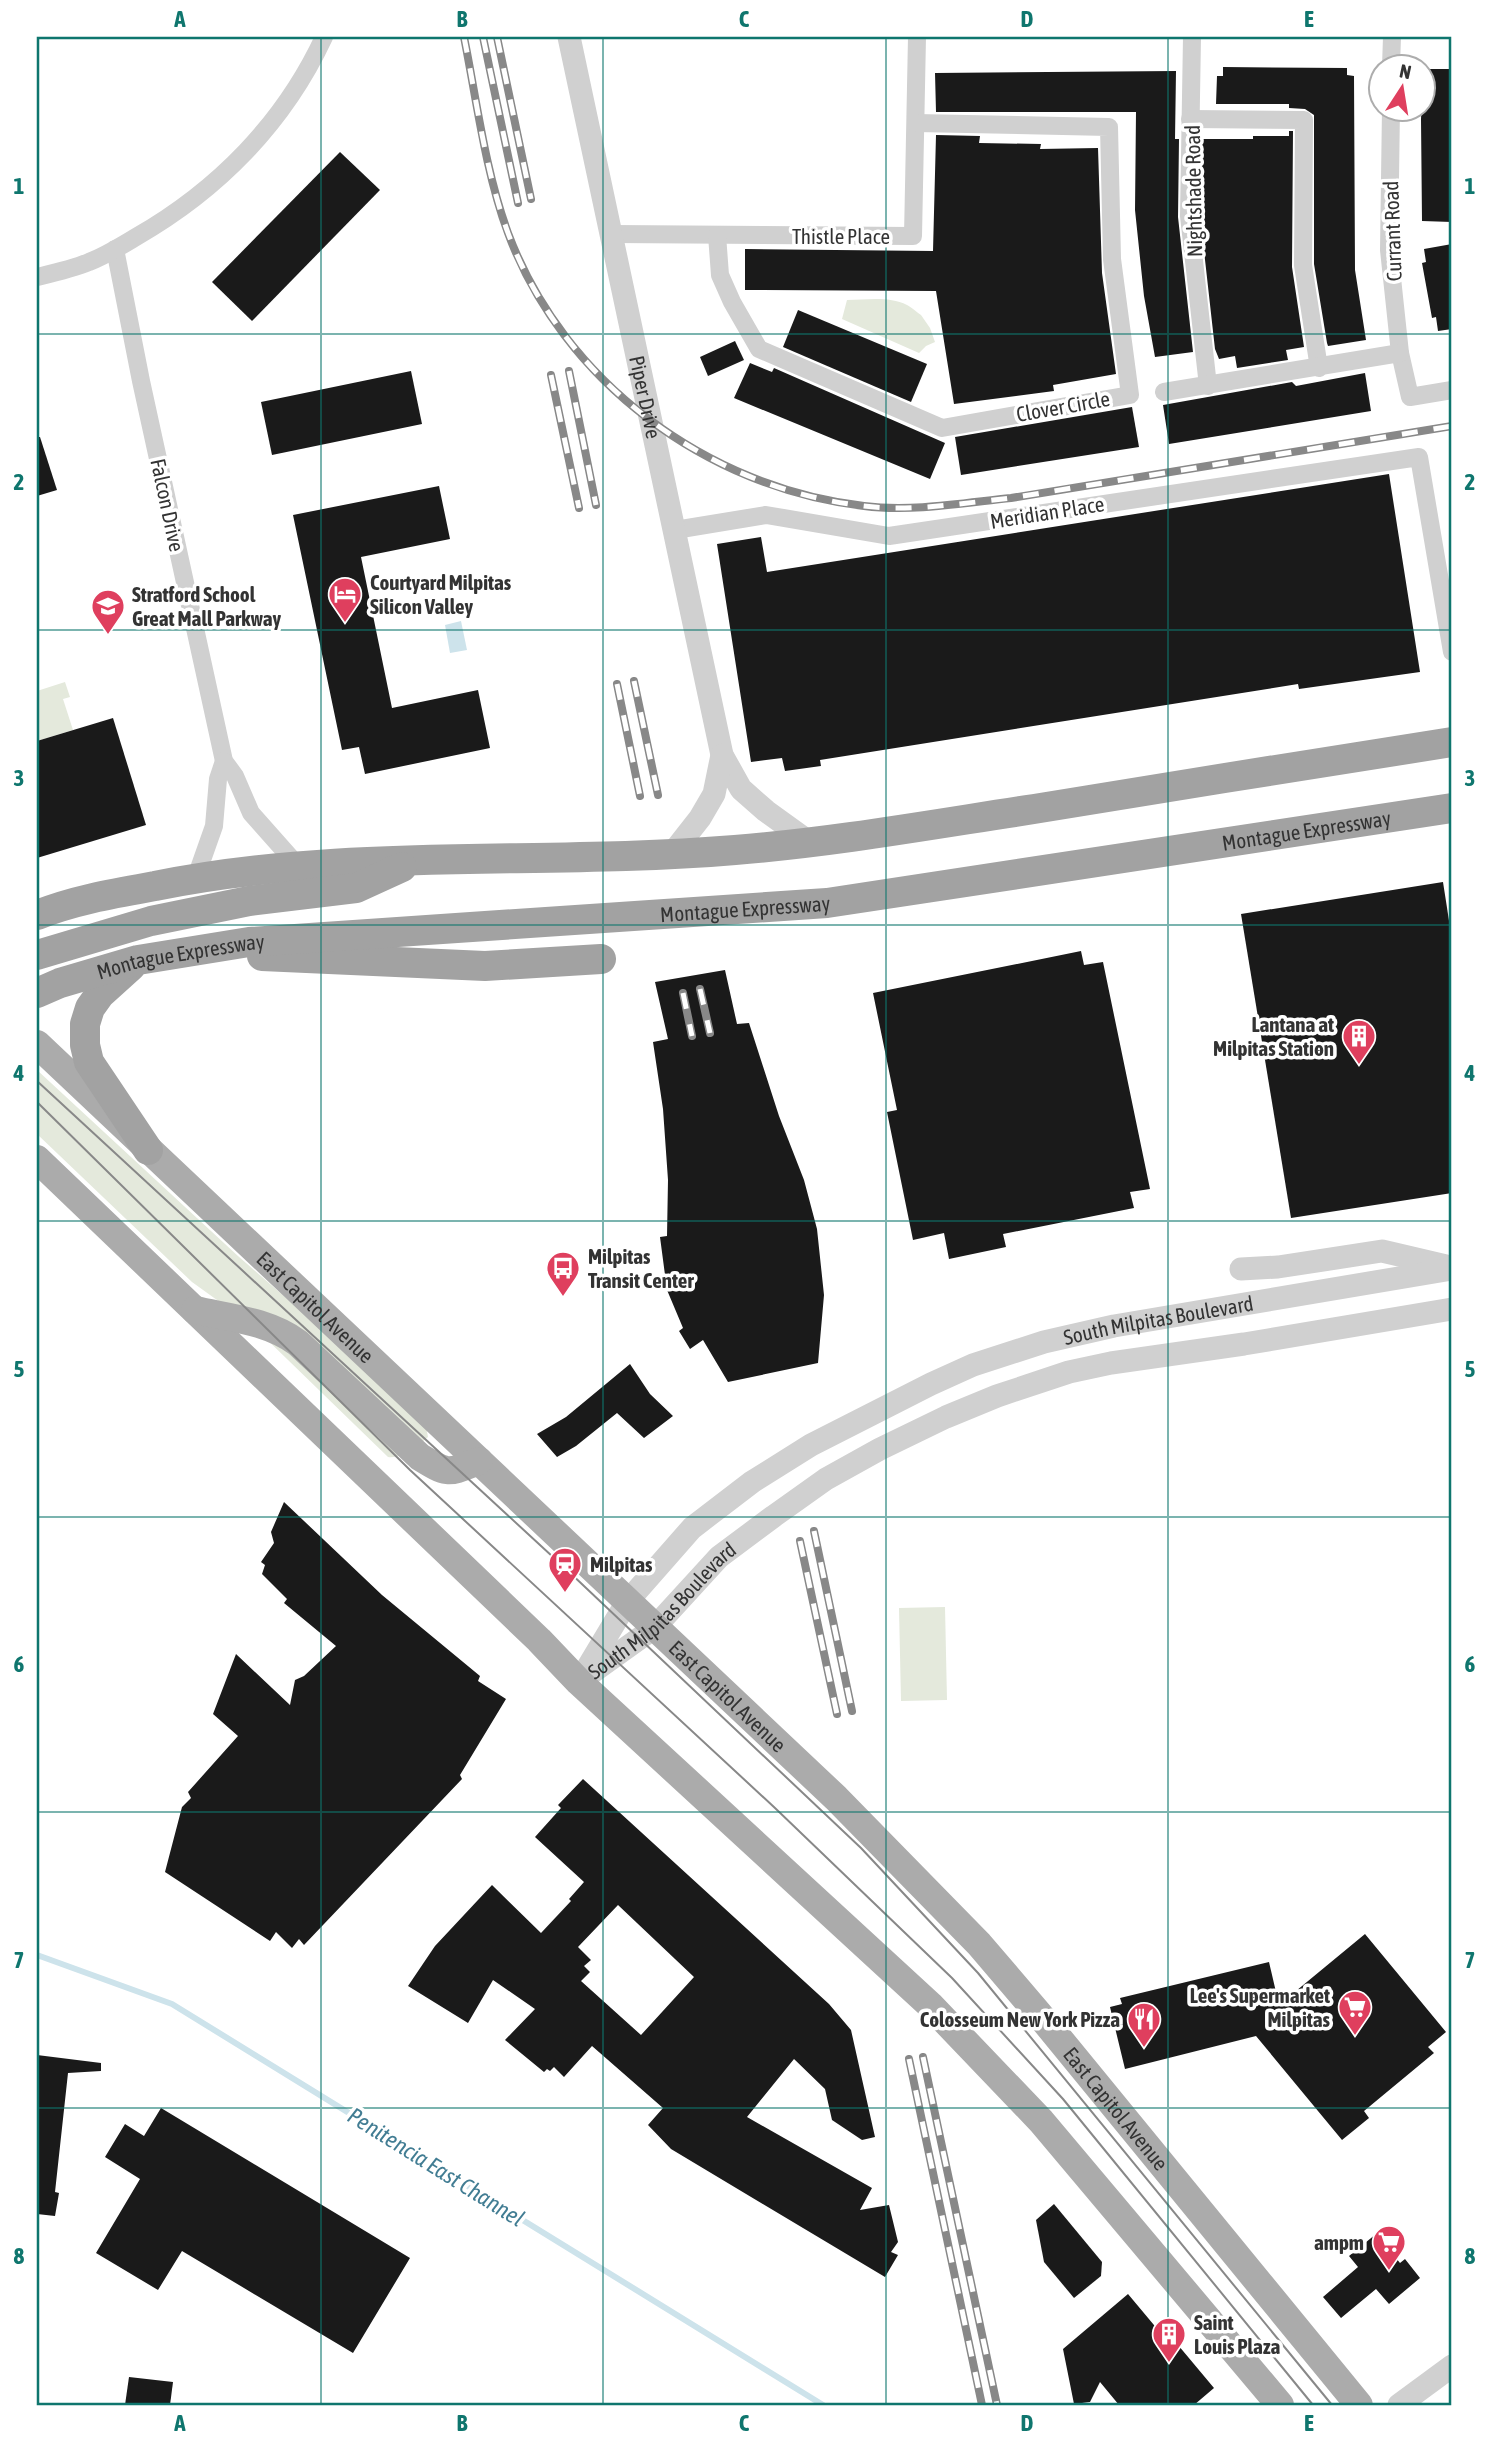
<svg xmlns="http://www.w3.org/2000/svg" width="1489" height="2442" viewBox="0 0 1489 2442" font-family="'Asap Condensed',sans-serif">
<rect width="100%" height="100%" fill="#fff"/>
<!-- green -->
<g fill="#e4e9dc">
<path d="M 847,300 C 866,300 889,296 907,305 C 913,308 916,312 921,315 L 930,328 L 935,342 L 926,346 L 919,353 L 842,319 Z"/>
<polygon points="65,682 70,697 63,699 73,730 37,741 37,691"/>
<path d="M 37,1070 L 238,1256 L 413,1409 L 426,1426 L 428,1437 C 418,1446 402,1459 388,1457 L 253,1326 L 192,1282 L 37,1134 Z"/>
<polygon points="945,1607 947,1700 901,1701 899,1608"/>
</g>
<!-- water -->
<polygon fill="#cde3eb" points="461,621 467,650 450,653 445,625"/>
<g fill="none" stroke-linecap="round" stroke-linejoin="round">
<!-- stream -->
<polyline stroke="#cde3eb" stroke-width="6" points="37,1955 172,2004 823,2405"/>
</g>
<!-- building -->
<g fill="#1a1a1a" fill-rule="evenodd">
<polygon points="1223,67 1347,68 1347,75 1354,76 1355,270 1366,340 1328,346 1327,343 1314,264 1314,115 1305,109 1289,108 1289,104 1216,104 1217,76 1223,76"/>
<polygon points="1425,69 1452,69 1452,222 1422,221 1421,119 1423,82 1425,82"/>
<polygon points="1176,71 1175,139 1179,139 1178,217 1193,352 1155,357 1144,296 1135,210 1136,112 936,112 935,73"/>
<polygon points="1289,131 1293,131 1292,267 1304,347 1286,350 1288,360 1237,368 1235,356 1219,359 1215,349 1200,215 1202,139 1253,139 1253,136 1289,136"/>
<polygon points="936,135 980,136 979,143 1041,144 1040,149 1098,148 1102,273 1116,374 1053,385 1054,391 954,404 936,291 745,290 745,249 933,251"/>
<polygon points="340,152 380,190 252,321 212,282"/>
<polygon points="1452,244 1452,329 1438,331 1436,317 1432,318 1422,263 1426,262 1424,249"/>
<polygon points="798,310 927,364 911,402 783,347"/>
<polygon points="735,341 744,360 708,376 700,357"/>
<polygon points="750,363 772,372 774,368 945,443 930,479 734,398"/>
<polygon points="411,371 422,424 272,455 261,402"/>
<polygon points="1365,373 1371,411 1169,444 1163,405 1292,382 1296,386"/>
<polygon points="1132,407 1139,447 961,475 955,437"/>
<polygon points="37,437 40,437 57,490 37,496"/>
<polygon points="1389,474 1420,672 1299,689 1298,684 820,760 821,766 785,771 782,758 751,762 717,544 761,537 767,572"/>
<polygon points="439,486 450,539 361,557 392,708 478,690 490,748 365,774 359,747 342,750 293,515"/>
<polygon points="113,718 146,825 37,858 37,741"/>
<polygon points="1443,882 1452,940 1452,1193 1291,1218 1241,914"/>
<polygon points="1081,951 1084,965 1103,962 1150,1189 1130,1192 1134,1208 1003,1234 1006,1247 949,1259 944,1233 913,1240 887,1112 897,1110 873,993"/>
<polygon points="725,970 737,1024 749,1023 779,1116 804,1180 817,1229 824,1295 818,1363 728,1382 703,1340 690,1349 679,1331 683,1328 667,1290 660,1237 667,1236 668,1180 663,1109 653,1042 668,1039 655,982"/>
<polygon points="630,1364 650,1394 673,1416 644,1438 617,1413 576,1446 557,1457 537,1434 566,1417"/>
<polygon points="284,1502 382,1595 480,1676 478,1681 506,1699 460,1775 462,1779 304,1945 299,1939 292,1948 276,1932 270,1941 165,1872 182,1807 191,1798 188,1792 238,1736 213,1714 236,1654 290,1705 295,1680 304,1676 336,1646 284,1603 287,1599 262,1574 265,1565 261,1562 274,1543 271,1532"/>
<path d="M 583,1779 L 829,2004 L 851,2030 L 875,2137 L 862,2140 L 832,2120 L 825,2089 L 794,2059 L 747,2117 L 872,2188 L 860,2210 L 889,2205 L 898,2242 L 891,2252 L 898,2255 L 885,2277 L 671,2149 L 648,2125 L 663,2108 L 592,2046 L 564,2077 L 554,2067 L 550,2071 L 547,2069 L 544,2072 L 505,2040 L 535,2009 L 493,1980 L 468,2023 L 408,1986 L 435,1946 L 492,1885 L 541,1933 L 571,1901 L 569,1899 L 584,1882 L 535,1837 L 561,1808 L 558,1805 ZM 618,1905 L 694,1977 L 641,2035 L 581,1981 L 590,1972 L 584,1966 L 591,1960 L 578,1947 Z"/>
<polygon points="1365,1934 1446,2032 1428,2047 1434,2053 1364,2111 1369,2118 1342,2140 1256,2036 1125,2069 1110,2007 1122,2004 1120,1998 1269,1962 1279,2005"/>
<polygon points="37,2055 101,2063 101,2071 68,2073 55,2192 59,2193 55,2216 37,2214"/>
<polygon points="161,2108 410,2258 353,2353 182,2251 158,2290 96,2253 140,2179 105,2157 125,2124 144,2136"/>
<polygon points="1054,2204 1102,2262 1101,2276 1074,2298 1044,2262 1036,2220"/>
<polygon points="1376,2234 1400,2263 1405,2259 1420,2278 1389,2304 1376,2289 1341,2318 1323,2297 1358,2267 1349,2256"/>
<polygon points="1128,2294 1169,2343 1173,2339 1214,2388 1194,2405 1119,2405 1100,2382 1090,2402 1074,2404 1063,2349"/>
<polygon points="129,2377 173,2382 170,2405 125,2405"/>
</g>
<g fill="none" stroke-linecap="round" stroke-linejoin="round">
<!-- minor -->
<g stroke="#d0d0d0" stroke-width="18">
<polyline points="1192,37 1189,216 1208,386"/>
<polyline points="1391,66 1392,37"/>
<polyline points="1391,108 1389,250 1400,353 1410,397 1452,390"/>
<polyline points="1190,119 1304,120 1303,265 1319,368"/>
<polyline points="612,234 913,236 917,37"/>
<polyline points="717,235 720,275 732,302 759,349 942,428 1130,395 1112,259 1109,127 916,123"/>
<polyline points="115,249 141,381 224,761 235,776 251,813 298,866"/>
<path d="M 37,277 C 54,273 72,269 89,262 C 105,256 121,246 136,237 C 218,190 284,123 324,37"/>
<polyline points="1164,392 1400,353"/>
<polyline points="675,530 766,515 889,536 1419,457 1452,652"/>
<polyline points="196,877 214,826 218,779 224,761"/>
</g>
<!-- tertiary -->
<g stroke="#d0d0d0" stroke-width="23">
<path id="s1" d="M 569,37 L 722,755 L 741,789 L 766,811 L 809,842"/>
<polyline points="671,855 700,818 714,794 722,755"/>
<polyline points="1241,1269 1278,1267 1382,1251 1446,1266"/>
<path id="s2" d="M 587,1676 L 654,1628 L 719,1557 L 774,1516 L 826,1479 L 880,1449 L 946,1417 L 997,1396 L 1069,1372 L 1111,1363 L 1244,1344 L 1452,1309"/>
<path id="s3" d="M 579,1682 L 627,1602 L 692,1528 L 752,1482 L 811,1445 L 931,1384 L 973,1365 L 1044,1342 L 1114,1326 L 1452,1269"/>
<polyline points="1399,2405 1452,2366"/>
</g>
<!-- primary -->
<g stroke="#ababab" stroke-width="28">
<path id="s4" d="M 37,1044 L 836,1798 L 979,1944 L 1038,2013 L 1359,2405"/>
<polyline points="37,1159 539,1640 579,1682 930,2005 1041,2121 1280,2405"/>
<path d="M 195,1310 C 231,1318 268,1321 298,1343 L 420,1457 C 449,1475 448,1473 479,1461"/>
</g>
<!-- trunk -->
<g stroke="#a2a2a2" stroke-width="30">
<path d="M 37,915 C 74,900 116,893 155,886 C 346,847 542,866 735,850 C 835,842 935,824 1034,809 C 1173,786 1313,764 1452,742"/>
<polyline points="37,955 151,921 249,901 356,888 402,867"/>
<polyline points="262,956 485,966 601,959"/>
<polyline points="131,966 100,994 90,1008 85,1024 85,1045 89,1062 148,1150"/>
<path id="s5" d="M 37,993 L 60,983 L 138,960 L 249,942 L 827,903 L 1452,808"/>
</g>
<!-- tram -->
<g stroke="#888" stroke-width="2">
<polyline points="37,1081 566,1569 861,1848 978,1973 1332,2405"/>
<polyline points="37,1102 410,1470 775,1808 952,1978 1063,2099 1313,2405"/>
</g>
<defs>
<g id="rail">
<path d="M 464,37 C 477,102 485,170 508,233 C 563,381 707,488 864,506 C 912,512 963,503 1011,498 L 1452,426"/>
<polyline points="483,37 518,203"/>
<polyline points="497,37 531,199"/>
<polyline points="569,371 596,505"/>
<polyline points="551,375 579,508"/>
<polyline points="634,681 658,795"/>
<polyline points="617,684 640,796"/>
<polyline points="700,989 710,1033"/>
<polyline points="683,993 692,1036"/>
<polyline points="814,1531 852,1711"/>
<polyline points="800,1541 837,1714"/>
<polyline points="923,2057 997,2405"/>
<polyline points="909,2059 982,2405"/>
</g>
</defs>
<!-- rail casing -->
<use href="#rail" stroke="#888" stroke-width="8"/>
<!-- rail -->
<use href="#rail" stroke="#fff" stroke-width="5" stroke-dasharray="16" stroke-linecap="butt"/>
</g>
<!-- grid -->
<path fill="none" stroke="#0f766e" stroke-width="2" stroke-opacity="0.55" d="M 321,37 L 321,2405M 603,37 L 603,2405M 886,37 L 886,2405M 1168,37 L 1168,2405M 37,334 L 1452,334M 37,630 L 1452,630M 37,925 L 1452,925M 37,1221 L 1452,1221M 37,1517 L 1452,1517M 37,1812 L 1452,1812M 37,2108 L 1452,2108"/>
<!-- icons -->
<defs>
<symbol id="hotel-pin" viewBox="-11 -11 22 30"><path d="M0 17L-7.5 6A9.5 9.5 0 1 1 7.5 6Z" fill="#df3f5e" stroke="#fff"/><path d="M-6-4.5h1.5V1H6V5H4.5V3h-9V5H-6ZM-4 0a1.8 1.8 0 1 1 3.6 0ZM.5 0V-2.5h3Q6-2.5 6 0Z" fill="#fff"/></symbol>
<symbol id="school-pin" viewBox="-11 -11 22 30"><path d="M0 17L-7.5 6A9.5 9.5 0 1 1 7.5 6Z" fill="#df3f5e" stroke="#fff"/><path d="M0-5L7-2L0 1L-7-2ZM-4 1L0 2.5L4 1V4Q0 6-4 4Z" fill="#fff"/></symbol>
<symbol id="building-pin" viewBox="-11 -11 22 30"><path d="M0 17L-7.5 6A9.5 9.5 0 1 1 7.5 6Z" fill="#df3f5e" stroke="#fff"/><path d="M-4-6H4V6H1V3H-1V6H-4ZM-2.5-4.3h1.7v1.8h-1.7ZM.8-4.3h1.7v1.8H.8ZM-2.5-1h1.7V.8h-1.7ZM.8-1h1.7V.8H.8Z" fill="#fff"/></symbol>
<symbol id="bus-pin" viewBox="-11 -11 22 30"><path d="M0 17L-7.5 6A9.5 9.5 0 1 1 7.5 6Z" fill="#df3f5e" stroke="#fff"/><path d="M-5-6H5V4H4V6H2V4H-2V6H-4V4H-5ZM-3.5-4V0h7V-4ZM-3.5 1.2v1.5H-2V1.2ZM2 1.2v1.5H3.5V1.2Z" fill="#fff"/></symbol>
<symbol id="station-pin" viewBox="-11 -11 22 30"><path d="M0 17L-7.5 6A9.5 9.5 0 1 1 7.5 6Z" fill="#df3f5e" stroke="#fff"/><path d="M-3-6H3Q5-6 5-4V2Q5 4 3 4L4.5 6H3L1.5 4h-3L-3 6H-4.5L-3 4Q-5 4-5 2V-4Q-5-6-3-6ZM-3.5-4v3h7v-3ZM-3.5 1v1.5H-2V1ZM2 1v1.5H3.5V1Z" fill="#fff"/></symbol>
<symbol id="supermarket-pin" viewBox="-11 -11 22 30"><path d="M0 17L-7.5 6A9.5 9.5 0 1 1 7.5 6Z" fill="#df3f5e" stroke="#fff"/><path d="M-6-5.5h2.5l.6 2H6L4.5 2H-2.5L-4.4-4H-6ZM-1.5 3.2a1.3 1.3 0 1 0 .1 0ZM3 3.2a1.3 1.3 0 1 0 .1 0Z" fill="#fff"/></symbol>
<symbol id="restaurant-pin" viewBox="-11 -11 22 30"><path d="M0 17L-7.5 6A9.5 9.5 0 1 1 7.5 6Z" fill="#df3f5e" stroke="#fff"/><path d="M-5-6h1v4h1v-4h1v4h1v-4h1v5L-1.5 .5V6h-2V.5L-5-1ZM5-6V6H3V1.5H1.5Q1.5-4 5-6Z" fill="#fff"/></symbol>
</defs>
<g fill-rule="evenodd">
<use href="#hotel-pin" x="326" y="575" width="38" height="52"/>
<use href="#school-pin" x="89" y="587" width="38" height="52"/>
<use href="#building-pin" x="1340" y="1017" width="38" height="52"/>
<use href="#bus-pin" x="544" y="1249" width="38" height="52"/>
<use href="#station-pin" x="546" y="1545" width="38" height="52"/>
<use href="#supermarket-pin" x="1336" y="1988" width="38" height="52"/>
<use href="#restaurant-pin" x="1125" y="2000" width="38" height="52"/>
<use href="#supermarket-pin" x="1370" y="2223" width="38" height="52"/>
<use href="#building-pin" x="1150" y="2315" width="38" height="52"/>
</g>
<g text-anchor="middle" dominant-baseline="central" stroke-width="7" stroke-linejoin="round" paint-order="stroke">
<!-- street labels -->
<g font-size="21" fill="#333" stroke="#fff">
<text transform="translate(1193 191) rotate(-91)">Nightshade Road</text>
<text transform="translate(1392 231) rotate(-92)">Currant Road</text>
<text x="841" y="236">Thistle Place</text>
<text stroke="none"><textPath href="#s1" startOffset="368">Piper Drive</textPath></text>
<text transform="translate(1063 406) rotate(-10)">Clover Circle</text>
<text transform="translate(168 505) rotate(78)">Falcon Drive</text>
<text transform="translate(1047 512) rotate(-9)">Meridian Place</text>
<text stroke="none"><textPath href="#s5" startOffset="1283">Montague Expressway</textPath></text>
<text stroke="none"><textPath href="#s5" startOffset="716">Montague Expressway</textPath></text>
<text stroke="none"><textPath href="#s5" startOffset="149">Montague Expressway</textPath></text>
<text stroke="none"><textPath href="#s4" startOffset="383">East Capitol Avenue</textPath></text>
<text stroke="none"><textPath href="#s3" startOffset="709">South Milpitas Boulevard</textPath></text>
<text stroke="none"><textPath href="#s2" startOffset="100">South Milpitas Boulevard</textPath></text>
<text stroke="none"><textPath href="#s4" startOffset="950">East Capitol Avenue</textPath></text>
<text stroke="none"><textPath href="#s4" startOffset="1517">East Capitol Avenue</textPath></text>
</g>
<!-- poi labels -->
<g font-size="21" font-weight="bold" fill="#333" stroke="#fff" text-anchor="start">
<text x="370" y="582">Courtyard Milpitas<tspan x="370" dy="24">Silicon Valley</tspan></text>
<text x="132" y="594">Stratford School<tspan x="132" dy="24">Great Mall Parkway</tspan></text>
<text x="1334" y="1024" text-anchor="end">Lantana at<tspan x="1334" dy="24">Milpitas Station</tspan></text>
<text x="588" y="1256">Milpitas<tspan x="588" dy="24">Transit Center</tspan></text>
<text x="590" y="1564">Milpitas</text>
<text x="1330" y="1995" text-anchor="end">Lee's Supermarket<tspan x="1330" dy="24">Milpitas</tspan></text>
<text x="1120" y="2019" text-anchor="end">Colosseum New York Pizza</text>
<text x="1364" y="2242" text-anchor="end">ampm</text>
<text x="1194" y="2322">Saint<tspan x="1194" dy="24">Louis Plaza</tspan></text>
</g>
<!-- water labels -->
<g font-size="23" font-style="italic" fill="#427d93" stroke="#fff">
<text transform="translate(436 2167) rotate(32)">Penitencia East Channel</text>
</g>
</g>
<!-- border -->
<rect width="1489" height="2442" fill="none" stroke="#ffffff" stroke-width="77"/>
<!-- north arrow -->
<g transform="translate(1402 88) rotate(12)"><circle r="33" fill="#ffffff" stroke="#adadad" stroke-width="2"/>
<path d="M0-5L12 26L0 18L-12 26Z" fill="#df3f5e"/>
<text y="-10" font-size="19" font-weight="bold" text-anchor="middle" fill="#333333">N</text>
</g>
<rect x="38" y="38" width="1412" height="2366" fill="none" stroke="#0f766e" stroke-width="2.5"/>
<g font-size="23" text-anchor="middle" font-weight="bold" fill="#0f766e">
<text x="180" y="27">A</text>
<text x="462" y="27">B</text>
<text x="744" y="27">C</text>
<text x="1027" y="27">D</text>
<text x="1309" y="27">E</text>
<text x="19" y="194">1</text>
<text x="1470" y="194">1</text>
<text x="19" y="490">2</text>
<text x="1470" y="490">2</text>
<text x="19" y="786">3</text>
<text x="1470" y="786">3</text>
<text x="19" y="1081">4</text>
<text x="1470" y="1081">4</text>
<text x="19" y="1377">5</text>
<text x="1470" y="1377">5</text>
<text x="19" y="1672">6</text>
<text x="1470" y="1672">6</text>
<text x="19" y="1968">7</text>
<text x="1470" y="1968">7</text>
<text x="19" y="2264">8</text>
<text x="1470" y="2264">8</text>
<text x="180" y="2431">A</text>
<text x="462" y="2431">B</text>
<text x="744" y="2431">C</text>
<text x="1027" y="2431">D</text>
<text x="1309" y="2431">E</text>
</g>
</svg>
